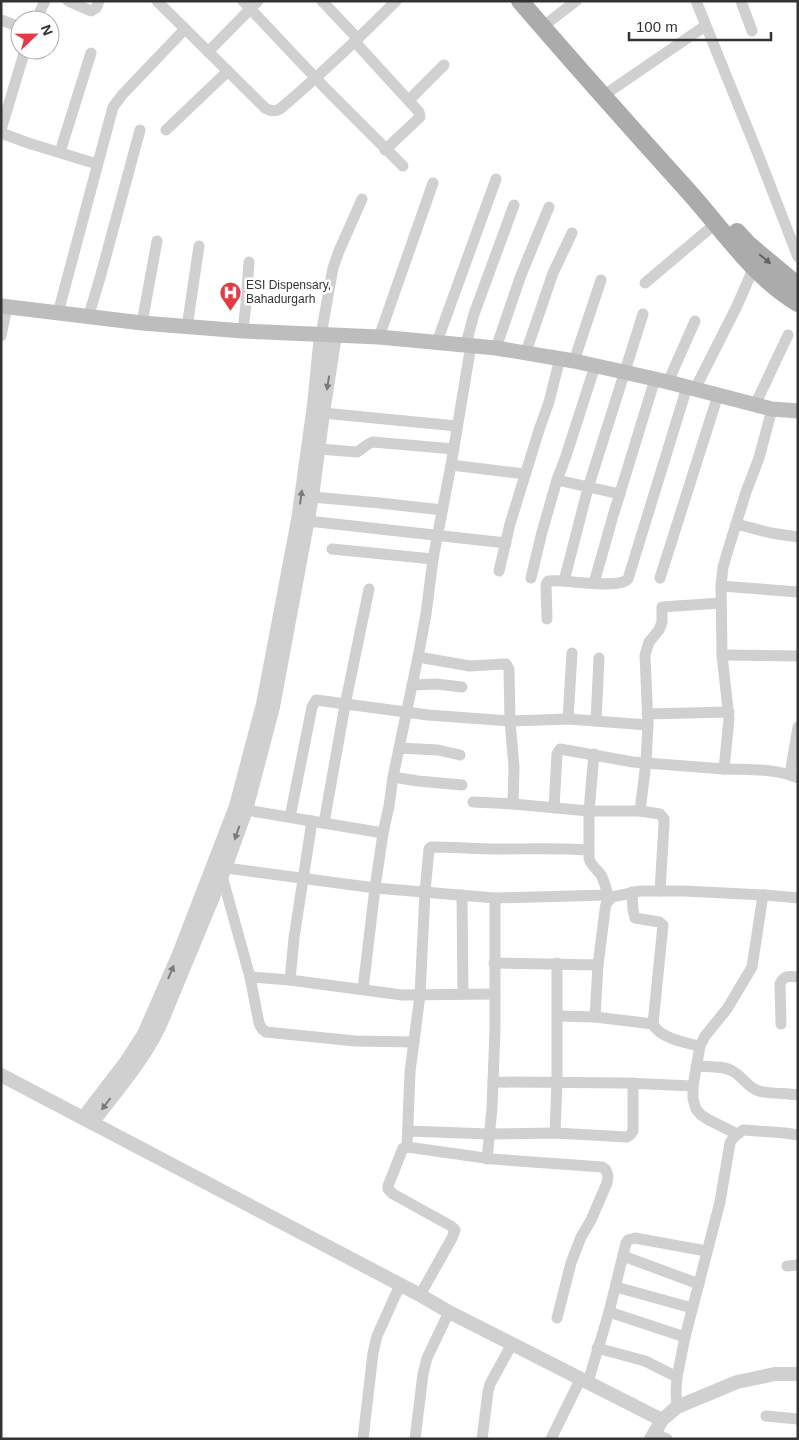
<svg xmlns="http://www.w3.org/2000/svg" width="799" height="1440" viewBox="0 0 799 1440" font-family="Helvetica,sans-serif">
<rect width="100%" height="100%" fill="#fff"/>
<g fill="none" stroke-linecap="round" stroke-linejoin="round">
<!-- minor -->
<g stroke="#d0d0d0" stroke-width="11">
<polyline points="68,1 91,11 96,8 99,1"/>
<path d="M 157,1 L 265,108 C 271,111 274,112 280,109 C 320,75 358,39 396,1"/>
<polyline points="243,1 326,89 403,166"/>
<polyline points="322,1 358,39"/>
<polyline points="696,1 756,149 798,257"/>
<polyline points="741,1 752,31"/>
<polyline points="1,20 20,27"/>
<polyline points="36,20 45,1"/>
<polyline points="550,21 576,1"/>
<polyline points="355,42 419,112 420,117 385,150"/>
<polyline points="208,52 258,1"/>
<polyline points="610,91 705,26"/>
<polyline points="409,100 444,65"/>
<polyline points="1,130 25,50"/>
<polyline points="166,130 228,71"/>
<polyline points="1,133 28,143 97,164"/>
<polyline points="60,152 91,53"/>
<polyline points="645,283 715,224"/>
<polyline points="58,313 113,107 122,95 185,29"/>
<polyline points="88,318 100,278 140,130"/>
<polyline points="142,323 157,241"/>
<polyline points="187,327 199,246"/>
<polyline points="243,331 246,303 249,262"/>
<polyline points="321,335 333,268 339,251 362,199"/>
<polyline points="1,336 7,307"/>
<polyline points="379,337 433,183"/>
<polyline points="437,342 496,179"/>
<polyline points="466,344 474,314 514,205"/>
<polyline points="496,348 521,275 549,207"/>
<polyline points="526,352 553,273 572,233"/>
<polyline points="574,361 601,280"/>
<polyline points="668,382 695,321"/>
<polyline points="695,389 737,306 754,267"/>
<polyline points="755,405 788,335"/>
<path d="M 772,409 L 759,458 L 746,492 L 728,550 L 723,567 L 721,586 L 722,655 L 729,719 L 724,769 C 748,770 775,768 798,778"/>
<polyline points="323,413 457,426"/>
<path d="M 319,449 L 357,452 C 363,449 366,444 373,442 L 454,449"/>
<polyline points="451,465 525,474"/>
<polyline points="557,480 620,494"/>
<polyline points="312,497 380,503 442,510"/>
<polyline points="308,521 506,543"/>
<polyline points="736,524 771,533 798,537"/>
<polyline points="332,549 433,559"/>
<polyline points="499,571 510,524 539,430 549,402 560,358"/>
<polyline points="531,578 542,532 557,480 566,456 595,366"/>
<polyline points="660,578 718,395"/>
<polyline points="564,581 588,488 643,314"/>
<polyline points="594,583 613,516 655,379"/>
<polyline points="721,586 798,592"/>
<path d="M 547,619 L 546,585 L 548,581 C 565,579 618,590 628,579 L 687,387"/>
<polyline points="722,655 798,656"/>
<polyline points="418,657 470,666 503,664 506,664 509,669 510,721 514,767 513,804"/>
<polyline points="412,685 436,684 462,687"/>
<polyline points="647,714 729,712"/>
<polyline points="568,719 572,653"/>
<polyline points="596,721 599,658"/>
<polyline points="399,748 438,750 460,755"/>
<path d="M 594,754 L 589,811 L 589,858 C 591,866 597,869 601,875 C 605,882 607,892 609,900"/>
<polyline points="790,774 798,727"/>
<polyline points="393,777 418,781 462,785"/>
<polyline points="473,802 513,804 589,811 640,811 660,814 664,819 664,824 660,891"/>
<polyline points="554,808 557,754 560,749 633,762 724,769"/>
<polyline points="246,810 383,833"/>
<polyline points="640,811 646,762 648,725 645,655 649,642 659,630 662,622 662,607 721,603"/>
<polyline points="290,817 312,707 316,700 428,715 510,721 568,719 648,725"/>
<polyline points="324,823 345,705 369,589"/>
<polyline points="219,867 375,888 495,898 607,895"/>
<polyline points="222,876 250,977 259,1023 262,1029 266,1032 355,1041 414,1042"/>
<path d="M 632,892 L 633,910 L 635,918 L 659,922 L 663,925 L 653,1024 C 659,1038 686,1043 700,1046"/>
<polyline points="462,895 463,994"/>
<polyline points="494,963 598,965"/>
<polyline points="250,977 290,980 402,995 495,994"/>
<polyline points="290,980 294,938 312,821"/>
<polyline points="363,989 375,888 383,833 389,806 393,777 418,657 426,614 433,559 451,465 471,345"/>
<polyline points="558,1016 595,1017 653,1024"/>
<polyline points="595,1017 598,965 605,910 606,904 612,897 640,891 684,891 766,895 798,898"/>
<path d="M 781,1024 L 780,984 C 784,975 789,976 798,977"/>
<path d="M 696,1066 C 708,1067 724,1065 734,1072 C 743,1077 748,1088 759,1091 C 768,1094 786,1093 798,1095"/>
<polyline points="493,1082 626,1083 693,1086"/>
<polyline points="408,1131 489,1134 555,1133 627,1137 630,1135 633,1131 633,1083"/>
<polyline points="555,1133 557,1082 557,963"/>
<polyline points="737,1134 709,1120 701,1115 696,1109 693,1099 693,1086 700,1046 705,1036 727,1009 752,967 763,895"/>
<path d="M 407,1147 L 410,1072 L 420,995 L 425,892 L 429,849 L 431,847 C 454,847 476,849 498,849 C 528,849 558,848 588,850"/>
<polyline points="487,1159 492,1108 495,1030 495,898"/>
<polyline points="623,1256 699,1284"/>
<polyline points="787,1266 798,1265"/>
<polyline points="616,1287 692,1308"/>
<polyline points="420,1295 452,1238 455,1230 451,1226 393,1194 388,1189 388,1186 403,1148 407,1147 492,1159 602,1167 606,1170 608,1176 607,1183 591,1220 581,1237 571,1263 557,1318"/>
<polyline points="609,1312 685,1337"/>
<polyline points="597,1348 645,1361 677,1377"/>
<polyline points="588,1382 609,1312 626,1243 628,1240 635,1238 706,1251"/>
<polyline points="677,1407 676,1392 677,1377 685,1337 720,1202 730,1143 733,1138 743,1130 785,1133 798,1135"/>
<polyline points="766,1416 798,1419"/>
<polyline points="654,1433 667,1439"/>
<polyline points="363,1439 373,1353 377,1336 400,1285"/>
<polyline points="415,1439 423,1374 427,1358 449,1312"/>
<polyline points="482,1439 488,1392 490,1384 512,1344"/>
<polyline points="551,1439 581,1378"/>
</g>
<!-- tertiary -->
<g stroke="#d0d0d0" stroke-width="14">
<polyline points="1,1075 420,1295 449,1312 662,1420"/>
<polyline points="83,1118 126,1062 144,1034 179,954 236,806 263,704 298,520 314,405 321,335"/>
<path d="M 92,1123 C 116,1091 143,1061 160,1025 L 225,868 L 246,810 L 273,707 L 312,497 L 323,413 L 335,335"/>
<polyline points="651,1439 662,1420 677,1407 737,1382 775,1374 798,1374"/>
</g>
<!-- secondary -->
<polyline stroke="#bdbdbd" stroke-width="15" points="1,306 142,323 243,331 379,337 496,348 574,361 624,372 668,382 772,409 798,411"/>
<!-- primary -->
<g stroke="#ababab" stroke-width="18">
<path d="M 520,1 C 576,66 632,129 689,192 C 723,230 753,276 798,303"/>
<polyline points="737,232 749,245 798,286"/>
</g>
</g>
<!-- one-way arrows -->
<defs><path id="oneway-solid" d="M-6-.8H1V-3.2L6.5 0L1 3.2V.8H-6Z" transform="scale(1.25)"/></defs>
<use fill="#636363" href="#oneway-solid" transform="translate(765 259) rotate(40)"/>
<g fill="#7a7a7a">
<use href="#oneway-solid" transform="translate(328 383) rotate(99)"/>
<use href="#oneway-solid" transform="translate(301 497) rotate(-82)"/>
<use href="#oneway-solid" transform="translate(237 833) rotate(109)"/>
<use href="#oneway-solid" transform="translate(171 972) rotate(-67)"/>
<use href="#oneway-solid" transform="translate(106 1104) rotate(127)"/>
</g>
<!-- icons -->
<defs>
<symbol id="hospital-pin" viewBox="-11 -11 22 30"><path d="M0 17L-7.5 6A9.5 9.5 0 1 1 7.5 6Z" fill="#e63946" stroke="#fff"/><path d="M-5-5h3v3.5h4V-5h3V5h-3V1.5h-4V5h-3Z" fill="#fff"/></symbol>
</defs>
<g fill-rule="evenodd">
<use href="#hospital-pin" x="218" y="280" width="25" height="34"/>
</g>
<g text-anchor="middle" dominant-baseline="central" stroke-width="5" stroke-linejoin="round" paint-order="stroke">
<!-- poi labels -->
<g font-size="12" fill="#333" stroke="#fff" text-anchor="start">
<text x="246" y="285">ESI Dispensary,<tspan x="246" dy="14">Bahadurgarh</tspan></text>
</g>
</g>
<!-- border -->
<rect width="799" height="1440" fill="none" stroke="#333333" stroke-width="5"/>
<!-- north arrow -->
<g transform="translate(35 35) rotate(68)"><circle r="24" fill="#ffffff" stroke="#adadad"/>
<path d="M0-4L9 19L0 12L-9 19Z" fill="#e63946"/>
<text y="-8" font-size="14" font-weight="bold" text-anchor="middle" fill="#333333">N</text>
</g>
<!-- scale -->
<path d="M629 32v8h142v-8" fill="none" stroke="#333333" stroke-width="2.5"/>
<text x="636" y="32" font-size="15" fill="#333333" stroke="#ffffff" stroke-width="4" paint-order="stroke">100 m</text>
</svg>
